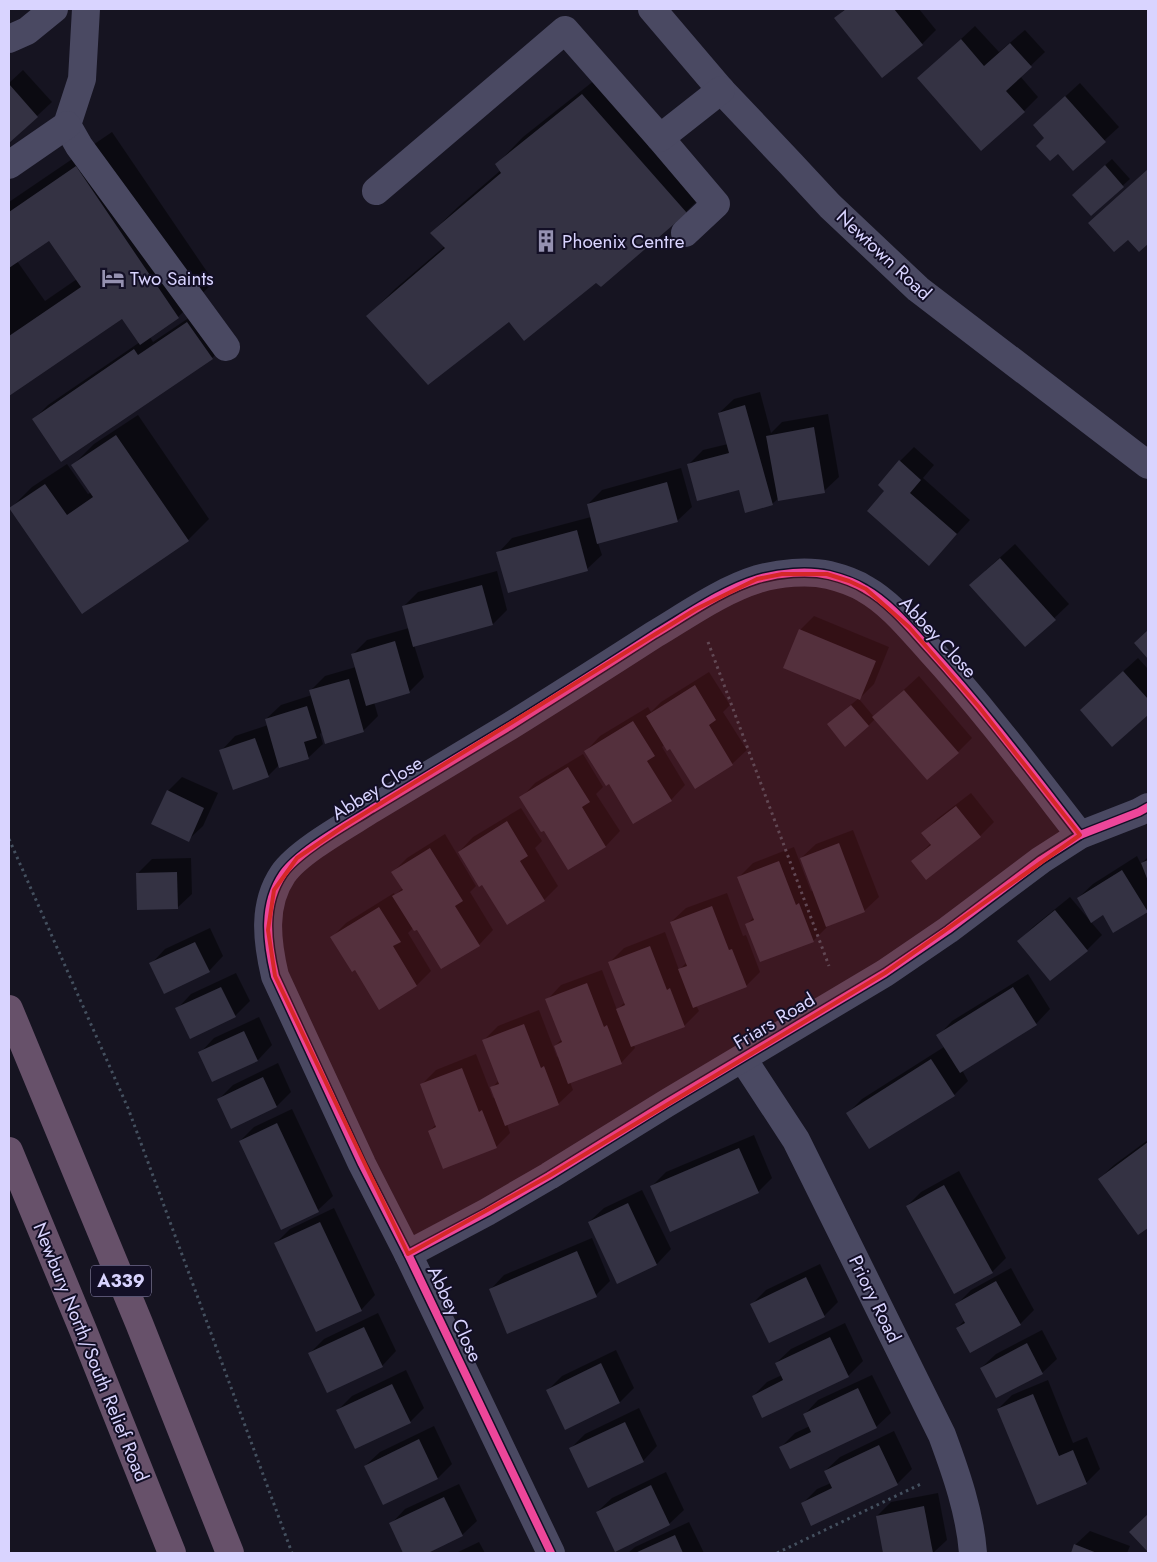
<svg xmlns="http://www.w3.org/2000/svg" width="1157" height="1562" viewBox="0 0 1157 1562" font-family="Jost,sans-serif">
<rect width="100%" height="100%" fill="#161421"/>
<!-- shadow -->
<g fill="#0007" fill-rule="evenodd">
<polygon points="845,9 919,9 936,30 922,44 836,18"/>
<polygon points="975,26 999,52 1025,30 1045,52 1020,76 1038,97 1024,111 919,78"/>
<polygon points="610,68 713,185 686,212 601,286 596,281 509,320 368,316 395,289 445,246 431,233 458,207 501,170 497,164 523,137"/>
<polygon points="23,70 52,102 9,142 9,83"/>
<polygon points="1080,83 1119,127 1073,169 1034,125"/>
<path d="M 112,132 L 214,282 L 178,317 L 150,337 L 153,342 L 202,309 L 226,344 L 212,358 L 34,419 L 48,405 L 140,342 L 123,317 L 9,394 L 9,202 ZM 50,239 L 77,279 L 45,301 L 17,261 Z"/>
<polygon points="1112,159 1130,179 1091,214 1080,188"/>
<polygon points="1148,169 1148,242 1139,250 1128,238 1090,223"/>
<polygon points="760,392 771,433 782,422 828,414 839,477 824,491 779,498 772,504 688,465 703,450 728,444 719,413 734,399"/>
<polygon points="138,415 209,519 188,540 11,508 32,487 67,464 88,494 92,492 73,465 94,444"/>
<polygon points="914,447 934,465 923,478 970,520 929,564 886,491 900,461"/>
<polygon points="681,468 692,507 677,521 598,543 602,555 587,569 498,553 512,538 591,517 588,504 602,490"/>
<polygon points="1015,544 1069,604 1025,646 985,571"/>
<polygon points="497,571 507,610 493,624 414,645 424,677 409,692 374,702 378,716 363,731 323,731 320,734 323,744 308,758 279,765 268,776 221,751 235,736 268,725 266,719 281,705 312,695 311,690 325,676 356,667 353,654 367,640 409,628 403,607 418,592"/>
<polygon points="814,616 889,647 874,684 859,699 874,717 919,676 972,738 958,752 875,719 868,726 835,718 859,698 800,630"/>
<polygon points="1138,658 1148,669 1148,713 1112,745 1096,696"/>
<polygon points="709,672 730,705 723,712 747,750 732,764 671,748 665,744 662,747 685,785 671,800 634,822 609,782 586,751 600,736 648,707 651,712 661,702"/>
<polygon points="583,754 603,787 596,794 620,831 606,846 568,869 544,829 521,798 535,783"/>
<polygon points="182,777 218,793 203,826 188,840 168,791"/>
<polygon points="971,793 994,822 980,836 913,861 931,843 923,833 937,819"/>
<polygon points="521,808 542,841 535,848 558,886 544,900 482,883 459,852 473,837"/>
<polygon points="853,830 879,897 864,911 828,926 813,941 747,924 754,917 739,877 753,863 794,847 811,891 813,890 801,858 816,844"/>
<polygon points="445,834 476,886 470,892 493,930 479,945 413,928 408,933 431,971 417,985 380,1008 355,969 332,937 346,923 394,893 395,895 403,888 393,872 407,858"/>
<polygon points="1137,856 1141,864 1148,857 1147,911 1104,914 1078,898 1093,884"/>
<polygon points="191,858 192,894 177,908 138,873 152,859"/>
<polygon points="727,893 743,936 746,935 760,972 746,986 696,1005 699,1011 684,1026 634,1045 635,1048 621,1063 570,1082 573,1090 558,1104 507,1124 510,1133 496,1147 430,1131 436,1124 422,1084 436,1070 476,1054 493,1098 496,1097 492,1088 499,1080 484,1040 498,1026 539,1010 557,1057 559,1056 555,1046 562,1039 547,1000 561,985 602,970 617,1010 625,1002 610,962 624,948 665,932 679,970 687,962 671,922 686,908"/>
<polygon points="1070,897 1102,935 1087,950 1050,980 1019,941 1033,927"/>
<polygon points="210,928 223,956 209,971 151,964 165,949"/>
<polygon points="236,973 250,1001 235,1016 190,1037 177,1009 191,994"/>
<polygon points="1028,974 1050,1009 1036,1024 962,1070 968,1081 954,1095 848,1113 862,1099 944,1047 938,1036 952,1021"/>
<polygon points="259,1017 272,1045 258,1060 213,1081 200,1053 214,1038"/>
<polygon points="278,1063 291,1092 277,1106 232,1127 219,1099 233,1085"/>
<polygon points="292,1109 333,1196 318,1210 281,1228 240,1141 254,1127"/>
<polygon points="754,1135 772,1178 758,1192 652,1186 666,1172"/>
<polygon points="1148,1140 1148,1226 1139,1233 1099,1179 1114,1165"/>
<polygon points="959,1171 1006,1258 992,1272 907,1206 921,1192"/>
<polygon points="642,1190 671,1249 657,1264 618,1282 589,1222 604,1208"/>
<polygon points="334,1208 375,1295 361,1310 275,1244 290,1229"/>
<polygon points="592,1238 610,1281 596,1295 490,1290 504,1275"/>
<polygon points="820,1264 838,1302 824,1316 752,1304 766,1290"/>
<polygon points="1011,1268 1034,1310 1020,1324 957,1328 965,1320 957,1304 971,1290"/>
<polygon points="378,1313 396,1351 382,1366 310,1353 324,1339"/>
<polygon points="845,1323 863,1361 849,1375 762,1416 753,1396 767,1382 782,1375 776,1363 791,1349"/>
<polygon points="1042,1330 1057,1359 1042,1373 981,1368 996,1354"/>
<polygon points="616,1350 634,1388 620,1402 566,1428 548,1390 562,1376"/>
<polygon points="406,1370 424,1408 410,1422 338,1410 352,1396"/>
<polygon points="872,1375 891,1413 876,1427 781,1447 795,1433 810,1426 804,1415 818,1400"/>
<polygon points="1048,1380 1073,1443 1087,1437 1100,1469 1086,1483 998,1409 1012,1395"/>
<polygon points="639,1408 657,1446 643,1461 571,1448 585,1434"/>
<polygon points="434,1426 452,1464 438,1478 383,1503 365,1466 380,1452"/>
<polygon points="894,1431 912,1469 898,1483 812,1524 802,1504 817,1489 831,1483 825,1471 840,1457"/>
<polygon points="666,1472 684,1510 669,1524 597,1512 612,1498"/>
<polygon points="459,1484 477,1521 462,1535 425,1553 405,1553 391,1524 405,1509"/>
<polygon points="938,1493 947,1540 933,1553 884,1553 877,1516 891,1502"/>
<polygon points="689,1522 704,1553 628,1553 635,1547"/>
<polygon points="1090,1531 1130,1546 1127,1553 1072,1553 1075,1545"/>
<polygon points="479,1542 485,1553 456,1553"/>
</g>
<!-- building -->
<g fill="#343243">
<polygon points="846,9 894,9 923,45 882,78 834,18"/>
<polygon points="961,39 984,66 1010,43 1032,67 1006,91 1025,112 981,151 917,78"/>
<polygon points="9,84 38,117 9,143"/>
<polygon points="582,94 687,213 601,287 596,283 524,341 509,322 428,385 366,316 445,248 430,233 501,173 495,164"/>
<polygon points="1065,96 1106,142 1073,171 1058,154 1050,161 1036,146 1044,138 1033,125"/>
<polygon points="1105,165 1124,187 1091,216 1072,195"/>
<polygon points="76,166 179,318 140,345 122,319 9,396 9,336 81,287 49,241 9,268 9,212"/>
<polygon points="1148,169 1148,244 1139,252 1128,240 1114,252 1088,223"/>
<polygon points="187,322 213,359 61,462 32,419 134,349 138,355"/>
<polygon points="745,405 773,505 745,513 739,490 697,501 687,464 729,453 718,413"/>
<polygon points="814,427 825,493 778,501 766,436"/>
<polygon points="116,435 189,541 82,614 9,508 45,484 67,515 93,497 71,465"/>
<polygon points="899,460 921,480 910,493 957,534 929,566 867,511 884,491 878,485"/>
<polygon points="667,482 678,522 597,544 587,504"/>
<polygon points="577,530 588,571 508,593 496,552"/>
<polygon points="1000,558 1056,620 1025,647 969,585"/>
<polygon points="482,585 493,625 413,647 402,606"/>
<polygon points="799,629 876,661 860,700 783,668"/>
<polygon points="1148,630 1148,659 1134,643"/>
<polygon points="395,641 410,693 366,706 351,654"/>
<polygon points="1123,671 1148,699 1148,715 1112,747 1080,710"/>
<polygon points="349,679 364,732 325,744 309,690"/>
<polygon points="695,685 716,720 709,725 733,765 695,789 670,749 667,751 646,716"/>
<polygon points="904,690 959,753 927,780 872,717"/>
<polygon points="851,705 869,726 845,747 827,724"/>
<polygon points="307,706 317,738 304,742 309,759 279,768 265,719"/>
<polygon points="633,721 655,756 647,761 672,801 633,824 609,784 606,786 584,751"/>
<polygon points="255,738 269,777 233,790 219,750"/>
<polygon points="568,767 590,802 582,807 606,847 568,870 544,831 541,832 519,797"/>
<polygon points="167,790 204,808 189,842 151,824"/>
<polygon points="956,806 981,837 926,880 911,861 931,845 921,833"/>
<polygon points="507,821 528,856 520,861 545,901 507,925 482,885 479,887 458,852"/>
<polygon points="839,843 865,912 826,927 800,858"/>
<polygon points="430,848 463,901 455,906 480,946 441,969 417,930 414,931 392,896 403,890 391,872"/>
<polygon points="1148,860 1148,881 1141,863"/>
<polygon points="779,861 796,905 799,903 814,942 760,962 745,924 754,920 737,877"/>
<polygon points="1122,870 1148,912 1113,933 1103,915 1091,923 1077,898"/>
<polygon points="177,872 178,909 137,910 136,873"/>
<polygon points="712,906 729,950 732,949 747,987 693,1008 678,969 687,966 670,922"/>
<polygon points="379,907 401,942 393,946 417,986 379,1010 355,970 352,972 330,937"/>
<polygon points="1055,910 1088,951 1050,981 1017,941"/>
<polygon points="195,942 210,972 164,994 149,963"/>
<polygon points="650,946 667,990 670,988 685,1027 631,1047 616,1009 625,1005 608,962"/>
<polygon points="587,983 604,1027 607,1025 622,1064 568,1084 554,1046 562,1042 545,999"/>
<polygon points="221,987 236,1017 190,1039 175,1008"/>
<polygon points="1013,987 1037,1025 960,1073 936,1035"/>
<polygon points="524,1024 541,1068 544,1066 559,1105 505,1126 490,1087 499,1084 482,1040"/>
<polygon points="244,1031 258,1061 212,1082 198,1052"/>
<polygon points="931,1059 955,1096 869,1149 846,1113"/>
<polygon points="462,1068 479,1112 482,1110 497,1148 443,1169 428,1131 436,1127 420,1084"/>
<polygon points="263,1077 277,1107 231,1129 217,1099"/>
<polygon points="277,1123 319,1212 281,1230 239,1141"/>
<polygon points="1148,1142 1148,1228 1138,1235 1098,1179"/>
<polygon points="739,1148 759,1193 670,1232 650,1186"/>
<polygon points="944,1185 993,1273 954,1294 906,1206"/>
<polygon points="628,1203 657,1265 617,1284 588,1222"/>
<polygon points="320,1222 362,1311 316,1332 274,1243"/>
<polygon points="577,1251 597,1297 507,1334 489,1289"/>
<polygon points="806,1277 825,1317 769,1343 750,1304"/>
<polygon points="996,1281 1021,1325 970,1353 956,1328 965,1323 955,1304"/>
<polygon points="364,1327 383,1367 327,1393 308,1353"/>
<polygon points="830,1337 849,1377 762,1418 752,1396 783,1380 775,1363"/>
<polygon points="1027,1343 1043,1374 996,1398 980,1368"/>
<polygon points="601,1363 620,1403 565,1430 546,1390"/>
<polygon points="392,1384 411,1423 355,1449 336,1410"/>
<polygon points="858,1388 877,1428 790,1469 779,1447 811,1432 803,1414"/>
<polygon points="1033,1394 1059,1456 1073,1450 1087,1484 1037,1505 997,1409"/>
<polygon points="625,1422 644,1462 588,1488 569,1448"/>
<polygon points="419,1439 438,1479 383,1505 364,1466"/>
<polygon points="879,1445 898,1485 811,1526 801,1503 832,1488 824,1471"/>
<polygon points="651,1485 670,1525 615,1552 596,1512"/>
<polygon points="444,1497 463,1536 428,1553 403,1553 389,1523"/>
<polygon points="924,1506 933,1553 883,1553 876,1516"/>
<polygon points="1148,1514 1148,1552 1129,1532"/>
<polygon points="675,1535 683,1553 635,1553"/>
<polygon points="1074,1544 1097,1553 1071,1553"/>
</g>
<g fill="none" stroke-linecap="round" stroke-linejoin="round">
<!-- path -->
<g stroke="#44505f" stroke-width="3" stroke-dasharray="2.5 4" stroke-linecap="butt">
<polyline points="708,642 829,966"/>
<polyline points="9,839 128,1108 292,1553"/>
<polyline points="777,1553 923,1483"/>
</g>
<!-- minor -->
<g stroke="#4a4962" stroke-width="28">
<polyline points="86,9 82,79 67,125 79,146 226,347"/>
<polyline points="652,9 721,90 791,164 830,206 918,289 1148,465"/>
<polyline points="9,39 27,31 54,9"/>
<polyline points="660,138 716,204 685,233"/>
<polyline points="9,165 67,125"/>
<polyline points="376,191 565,30 660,138 721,90"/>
<path d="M 743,1059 L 796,1140 L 942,1435 C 956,1473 970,1513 973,1553"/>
<polyline points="408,1254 487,1212 549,1176 667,1103 885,973 948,930 1041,860 1080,835 1139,812 1148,807"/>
<path d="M 551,1553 L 408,1254 L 362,1164 L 275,976 C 267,942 262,905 283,874 C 299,851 347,825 372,809 C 418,781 464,754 510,726 C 558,696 607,665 655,634 C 687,615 722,590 758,579 C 779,573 807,570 829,575 C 841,578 854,582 865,589 C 890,603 910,628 930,650 C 983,708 1031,772 1080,835"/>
</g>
<!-- highway -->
<g stroke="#67516a" stroke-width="28">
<polyline points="9,1009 139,1323 230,1553"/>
<polyline points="9,1151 83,1330 172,1553"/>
</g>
<defs>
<g id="cycleway">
<polyline points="408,1254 487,1212 549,1176 667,1103 885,973 948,930 1041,860 1080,835 1139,812 1148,807"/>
<path d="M 551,1553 L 408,1254 L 362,1164 L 275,976 C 267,942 262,905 283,874 C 299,851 347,825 372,809 C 418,781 464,754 510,726 C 558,696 607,665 655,634 C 687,615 722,590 758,579 C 779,573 807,570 829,575 C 841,578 854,582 865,589 C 890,603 910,628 930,650 C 983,708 1031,772 1080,835"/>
</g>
</defs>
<!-- cycleway casing -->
<use href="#cycleway" stroke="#130f26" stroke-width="11"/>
<!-- cycleway -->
<use href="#cycleway" stroke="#ed469a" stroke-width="8"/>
</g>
<!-- marked area -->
<path fill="#d62828" fill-opacity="0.2" stroke="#d62828" stroke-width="4" stroke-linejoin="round" d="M 782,574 L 827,574 L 849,581 L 866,589 L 909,627 L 979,707 L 1080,835 L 885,973 L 549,1176 L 408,1254 L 275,976 L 268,930 L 274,890 L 297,858 L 344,826 L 696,609 L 757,579 Z"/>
<!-- icons -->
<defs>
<symbol id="building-bare" viewBox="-9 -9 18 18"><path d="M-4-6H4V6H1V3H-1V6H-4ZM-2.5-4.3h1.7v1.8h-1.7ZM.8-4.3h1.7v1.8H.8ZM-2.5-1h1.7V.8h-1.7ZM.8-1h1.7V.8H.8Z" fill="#9591b1" stroke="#130f26" stroke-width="2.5" paint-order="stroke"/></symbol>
<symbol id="hotel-bare" viewBox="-9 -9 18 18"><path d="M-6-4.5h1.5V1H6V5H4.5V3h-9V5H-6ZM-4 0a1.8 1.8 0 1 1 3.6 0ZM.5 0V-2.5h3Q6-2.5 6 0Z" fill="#9591b1" stroke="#130f26" stroke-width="2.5" paint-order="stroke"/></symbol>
</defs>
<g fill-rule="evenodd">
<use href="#building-bare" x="530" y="225" width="32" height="32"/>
<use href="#hotel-bare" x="97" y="262" width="32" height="32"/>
</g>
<g text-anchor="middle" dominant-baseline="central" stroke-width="4" stroke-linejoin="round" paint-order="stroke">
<!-- shield labels -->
<rect fill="#130f26" stroke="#9e99be" stroke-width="1" x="91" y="1265.5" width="60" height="31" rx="4"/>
<g font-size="18" font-weight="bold" fill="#d9d4ff">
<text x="121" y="1281">A339</text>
</g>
<!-- poi labels -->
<g font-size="19" fill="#d9d4ff" stroke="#130f26" text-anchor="start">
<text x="562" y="241">Phoenix Centre</text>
<text x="130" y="278">Two Saints</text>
</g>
<!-- street labels -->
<g font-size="19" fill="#d9d4ff" stroke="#130f26">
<text transform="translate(884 255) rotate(43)">Newtown Road</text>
<text transform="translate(938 637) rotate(47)">Abbey Close</text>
<text transform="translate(377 788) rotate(-32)">Abbey Close</text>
<text transform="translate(774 1021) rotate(-31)">Friars Road</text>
<text transform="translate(875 1299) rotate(64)">Priory Road</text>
<text transform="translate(455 1314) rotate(65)">Abbey Close</text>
<text transform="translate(91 1352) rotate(68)">Newbury North/South Relief Road</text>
</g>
</g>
<!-- border -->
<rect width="1157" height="1562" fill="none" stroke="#d9d4ff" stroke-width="20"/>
</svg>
